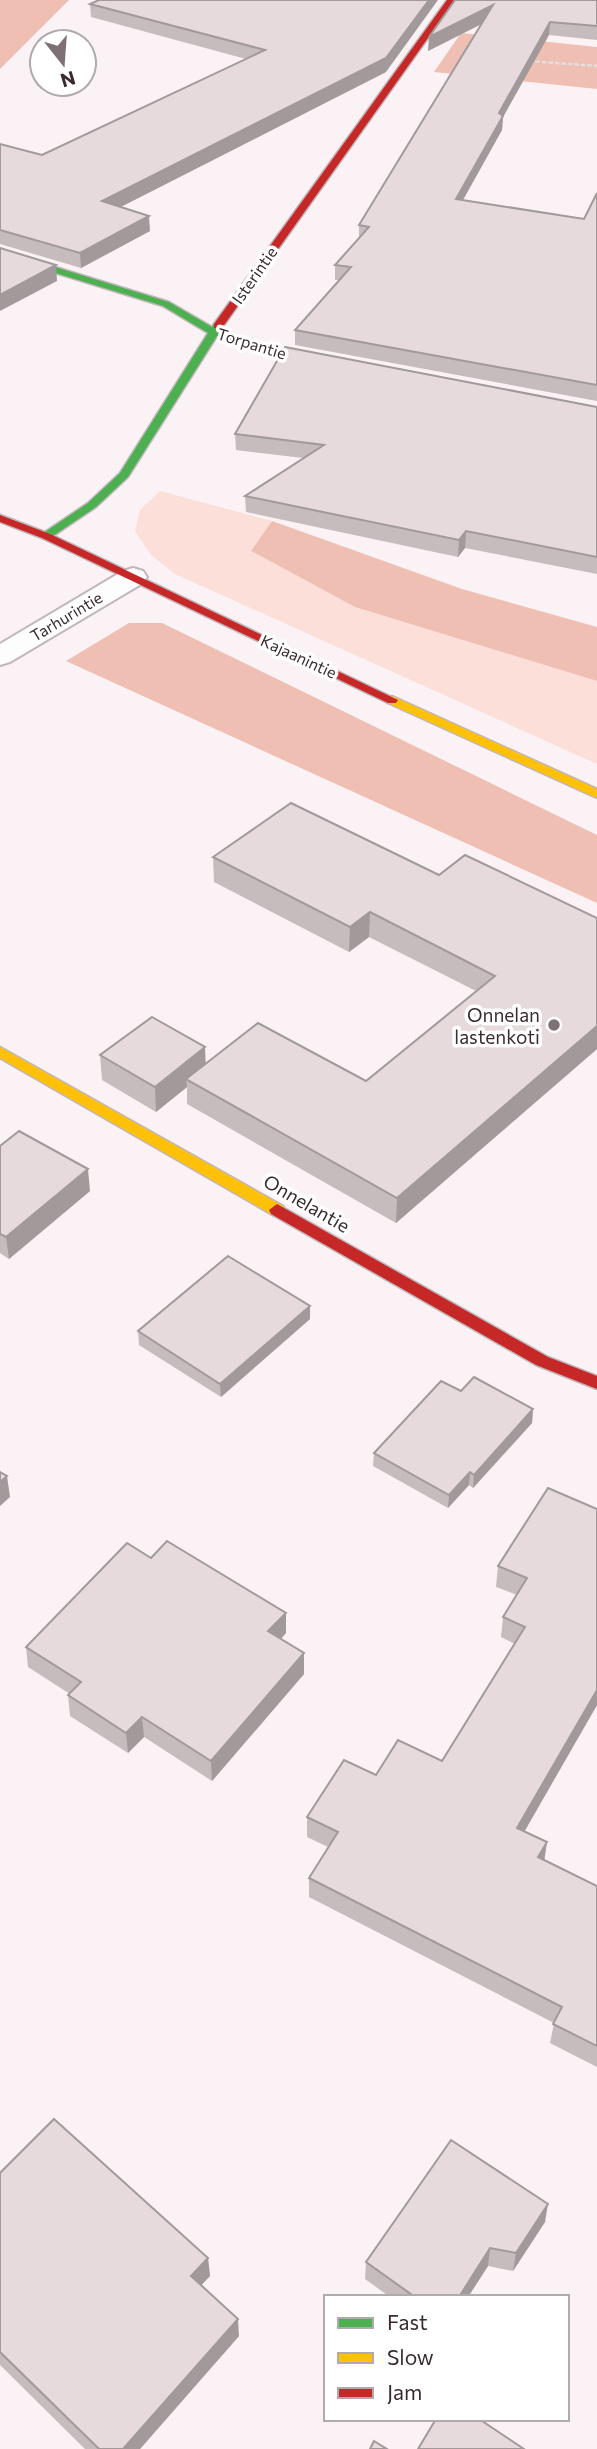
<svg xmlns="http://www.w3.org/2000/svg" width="597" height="2449" viewBox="0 0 597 2449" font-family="Commissioner,sans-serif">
<rect width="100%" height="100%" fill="#faf2f4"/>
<!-- green -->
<polygon fill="#fbdfd8" points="160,491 272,521 251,551 355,607 597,681 597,764 175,574 151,555 135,531 140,510"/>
<!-- forest -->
<g fill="#efbfb3">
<polygon points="0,0 69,0 0,69"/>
<polygon points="461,33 597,47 597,89 434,72"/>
<polygon points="272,521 462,589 597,627 597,681 355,607 251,551"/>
<polygon points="129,623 162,623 597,835 597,903 66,661"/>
</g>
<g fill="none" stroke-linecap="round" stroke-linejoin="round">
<defs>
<polygon id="street" points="133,568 143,571 147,577 143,583 10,662 0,665 0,644 123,571"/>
<polygon id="fast" points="0,250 169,302 212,327 214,324 222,324 220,331 297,353 339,362 334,365 296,359 217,336 128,477 96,507 50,538 42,538 42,534 88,503 120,473 208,333 163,306 0,256"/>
<g id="slow">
<polygon points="392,696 597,789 597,798 388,703 386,700"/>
<polygon points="0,1047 283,1206 285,1210 277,1216 271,1214 0,1058"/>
</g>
<g id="jam">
<polygon points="447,0 455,0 222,328 214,328 214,324"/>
<polygon points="0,515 50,534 398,700 396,703 388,703 42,538 0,522"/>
<polygon points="277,1204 548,1357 597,1376 597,1389 536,1365 271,1214 269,1210"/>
</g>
</defs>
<!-- street casing -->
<use href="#street" stroke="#c1b7ba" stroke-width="4"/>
<!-- fast casing -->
<use href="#fast" stroke="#c1b7ba" stroke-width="3"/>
<!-- slow casing -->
<use href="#slow" stroke="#c1b7ba" stroke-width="3"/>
<!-- jam casing -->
<use href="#jam" stroke="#c1b7ba" stroke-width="3"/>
<!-- path -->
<polyline stroke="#e1dee0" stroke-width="2.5" stroke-dasharray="4.5 2" stroke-linecap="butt" points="529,61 597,66"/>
<!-- street -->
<use href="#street" fill="#fefdfd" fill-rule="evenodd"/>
<!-- fast -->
<use href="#fast" fill="#4caf50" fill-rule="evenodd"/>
<!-- slow -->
<use href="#slow" fill="#ffc107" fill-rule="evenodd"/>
<!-- jam -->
<use href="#jam" fill="#c62828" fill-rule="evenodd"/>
</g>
<!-- wall -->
<g fill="#c6bbbd">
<polygon points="455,0 597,0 597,40 549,35 503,117 502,130 463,200 584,219 597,193 597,401 295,345 295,330 339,280 335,280 335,265 359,238 359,225 482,24 428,51"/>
<polygon points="90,4 386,72 120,207 150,231 81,268 0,244 0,144 42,155 246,59 91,17"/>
<polygon points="597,407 597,574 465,548 458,557 246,512 245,496 303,458 236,450 235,434"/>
<polygon points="213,857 439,875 597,918 597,1049 396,1223 187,1104 187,1087 156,1112 102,1080 100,1055 206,1064 366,1081 476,991 369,937 349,952 214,882"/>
<polygon points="0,1146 90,1191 9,1259 0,1253"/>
<polygon points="310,1306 310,1319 221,1397 139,1345 138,1331"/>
<polygon points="461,1391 533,1409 532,1423 473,1488 469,1485 448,1508 373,1466 374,1453"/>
<polygon points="548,1488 597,1705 524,1831 547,1842 544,1860 597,1886 597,2067 550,2043 554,2023 309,1897 309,1878 328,1847 307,1837 307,1817 376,1775 442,1761 515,1644 501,1637 503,1617 517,1595 496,1587 498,1566"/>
<polygon points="151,1558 286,1613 286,1633 281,1639 304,1653 304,1674 212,1781 144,1737 128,1753 70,1716 68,1695 70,1694 28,1667 26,1647"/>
<polygon points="0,2173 208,2258 210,2276 201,2285 239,2336 140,2449 85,2449 0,2365"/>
<polygon points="545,2222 513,2271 488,2266 468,2297 390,2297 365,2279 366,2262"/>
</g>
<!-- shaded-wall -->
<g fill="#a1999a">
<polygon points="429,0 438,0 386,72 103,216 102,201"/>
<polygon points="493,5 493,18 428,51 429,37"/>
<polygon points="550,22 549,35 503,117 502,130 455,214 456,199 499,113"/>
<polygon points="149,216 150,231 81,268 80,253"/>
<polygon points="56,265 57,281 0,311 0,295"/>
<polygon points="466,531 465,548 458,557 459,540"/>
<polygon points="370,912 369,937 349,952 350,927"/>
<polygon points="597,1026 597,1049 396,1223 397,1198"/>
<polygon points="205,1047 206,1072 186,1079 187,1087 156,1112 155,1087"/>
<polygon points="88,1169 90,1191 9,1259 6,1237"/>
<polygon points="310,1306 310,1319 221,1397 220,1384"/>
<polygon points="533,1409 532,1423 473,1488 474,1475"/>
<polygon points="470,1472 469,1485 448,1508 449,1495"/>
<polygon points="7,1476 10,1497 0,1506 0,1482"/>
<polygon points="286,1613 286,1633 269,1651 268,1631"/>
<polygon points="304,1653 304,1674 212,1781 211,1761"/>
<polygon points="597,1690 597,1705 515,1848 517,1828"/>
<polygon points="142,1717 144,1737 128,1753 126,1733"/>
<polygon points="547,1842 544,1862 538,1857"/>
<polygon points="548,2204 545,2222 513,2271 516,2253"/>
<polygon points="490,2248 488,2266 468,2297 459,2297"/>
<polygon points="208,2258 210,2276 193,2294 191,2276"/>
<polygon points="238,2319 239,2336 140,2449 123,2449"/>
</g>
<!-- building -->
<g fill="#e6dadc" stroke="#a1999a" stroke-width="2">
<polygon points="99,0 429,0 386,58 102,201 149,216 80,253 0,230 0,144 42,155 265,50 90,4"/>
<polygon points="455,0 597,0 597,26 550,22 499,113 503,116 456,199 584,219 597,193 597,385 295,330 351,267 335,265 369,227 359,225 493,5 429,37"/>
<polygon points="0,248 56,265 0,295"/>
<polygon points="285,347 597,407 597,557 466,531 459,540 245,496 324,445 235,434"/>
<polygon points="291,803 439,875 465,855 597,918 597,1026 397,1198 186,1079 258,1023 366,1081 495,976 370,912 350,927 213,857"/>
<polygon points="152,1017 205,1047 155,1087 100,1055"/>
<polygon points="19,1131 88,1169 6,1237 0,1234 0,1146"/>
<polygon points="228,1256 310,1306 220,1384 138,1331"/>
<polygon points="474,1377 533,1409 474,1475 470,1472 449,1495 374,1453 441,1381 461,1391"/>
<polygon points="0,1472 7,1476 0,1482"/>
<polygon points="548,1488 597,1509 597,1690 517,1828 547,1842 538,1857 597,1886 597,2046 553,2024 562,2007 309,1878 338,1832 307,1817 344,1760 376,1775 398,1740 442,1761 525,1627 503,1617 527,1578 498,1566"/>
<polygon points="167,1541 286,1613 268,1631 304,1653 211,1761 142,1717 126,1733 68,1695 81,1682 26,1647 127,1543 151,1558"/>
<polygon points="54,2119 208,2258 191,2276 238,2319 123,2449 99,2449 0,2352 0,2173"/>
<polygon points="451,2140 548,2204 516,2253 490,2248 459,2297 415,2297 366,2262"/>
<polygon points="436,2419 479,2419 524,2449 418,2449"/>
<polygon points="374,2441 387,2449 370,2449"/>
</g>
<!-- markers -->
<circle fill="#7d7175" stroke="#fff" stroke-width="2.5" cx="554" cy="1025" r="7"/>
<g text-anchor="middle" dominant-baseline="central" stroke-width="7" stroke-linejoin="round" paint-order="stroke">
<!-- far-street labels -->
<g font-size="16" fill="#3a2b31" stroke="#fff">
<text transform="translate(254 275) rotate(-55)">Isterintie</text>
<text transform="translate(252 343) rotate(17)">Torpantie</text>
<text transform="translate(66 616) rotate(-31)">Tarhurintie</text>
<text transform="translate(299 656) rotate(25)">Kajaanintie</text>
</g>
<!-- poi labels -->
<g font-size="19" fill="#3a2b31" stroke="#fff" text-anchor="end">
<text x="540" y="1014">Onnelan<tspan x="540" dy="22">lastenkoti</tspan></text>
</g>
<!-- street labels -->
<g font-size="19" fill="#3a2b31" stroke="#fff">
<text transform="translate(307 1203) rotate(30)">Onnelantie</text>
</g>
</g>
<!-- legend -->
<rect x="324" y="2295" width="245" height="126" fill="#ffffff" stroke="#b0aaad" stroke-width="2"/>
<rect x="338" y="2318" width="35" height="10" fill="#4caf50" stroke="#b0aaad" stroke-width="2"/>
<text x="387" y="2330" font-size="21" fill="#3a2b31">Fast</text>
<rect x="338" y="2353" width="35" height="10" fill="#ffc107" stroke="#b0aaad" stroke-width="2"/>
<text x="387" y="2365" font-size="21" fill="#3a2b31">Slow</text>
<rect x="338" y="2388" width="35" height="10" fill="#c62828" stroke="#b0aaad" stroke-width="2"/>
<text x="387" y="2400" font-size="21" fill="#3a2b31">Jam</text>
<!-- north arrow -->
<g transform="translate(63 63) rotate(163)"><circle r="33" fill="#ffffff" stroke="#b0aaad" stroke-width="2"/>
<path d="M0-5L12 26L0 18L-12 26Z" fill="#7d7175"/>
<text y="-10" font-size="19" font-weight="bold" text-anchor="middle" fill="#3a2b31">N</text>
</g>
</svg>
